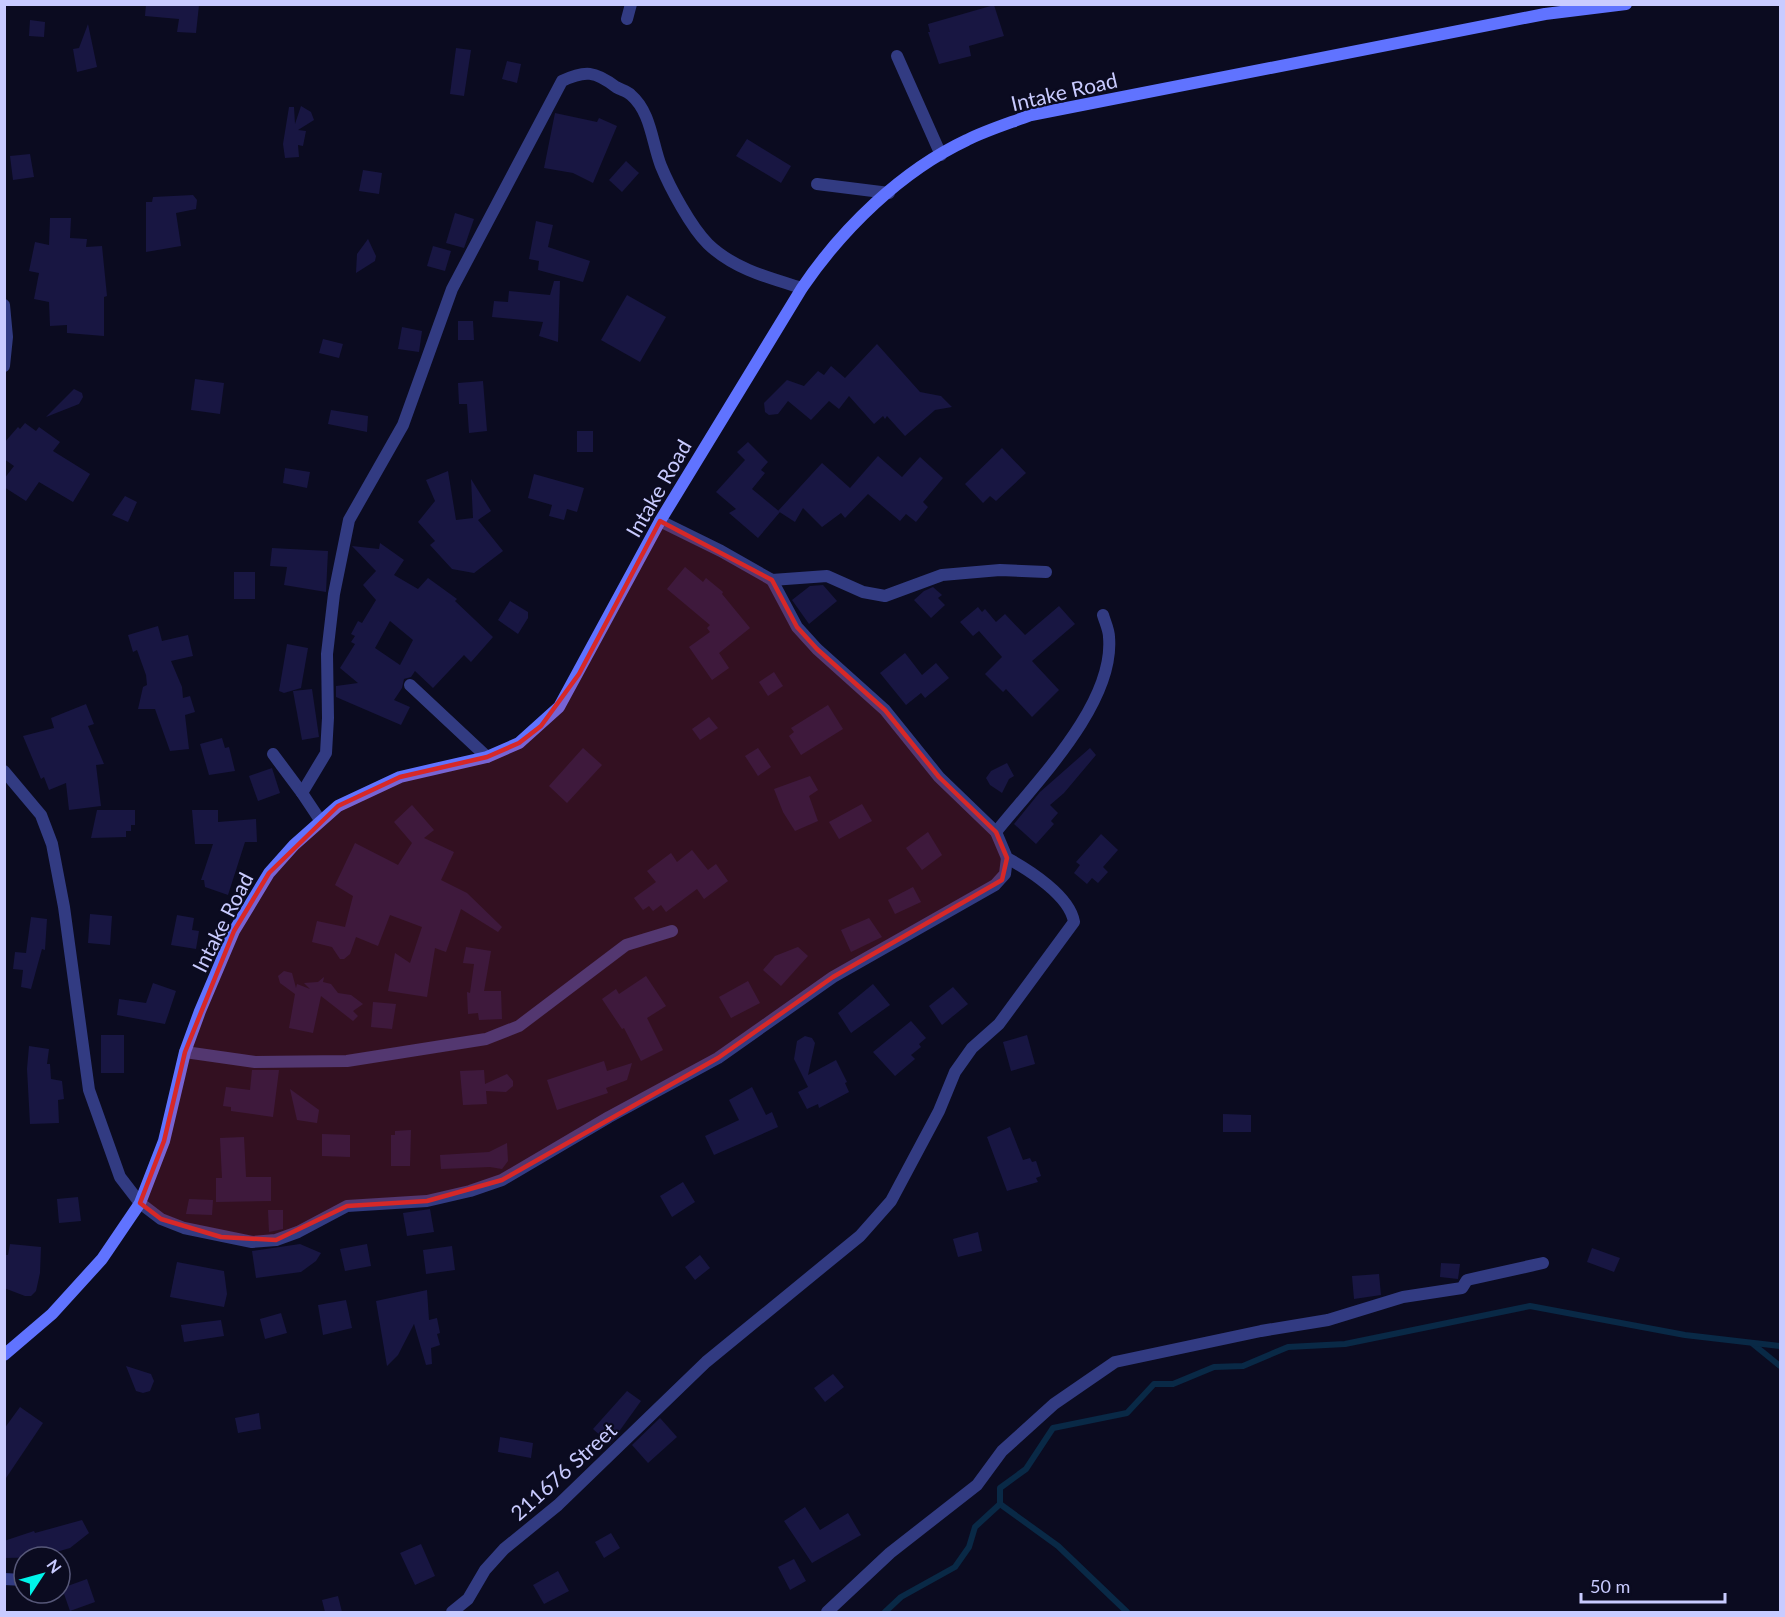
<svg xmlns="http://www.w3.org/2000/svg" width="1785" height="1617" viewBox="0 0 1785 1617" font-family="Lato,sans-serif">
<rect width="100%" height="100%" fill="#0b0b20"/>
<g fill="none" stroke-linecap="round" stroke-linejoin="round">
<!-- stream -->
<g stroke="#092946" stroke-width="6">
<polyline points="1753,1344 1780,1366"/>
<polyline points="1000,1504 1058,1546 1127,1612"/>
<polyline points="885,1612 901,1597 955,1567 969,1547 975,1527 1000,1504 1000,1488 1026,1469 1053,1428 1127,1413 1154,1384 1173,1384 1214,1367 1243,1366 1288,1347 1345,1344 1530,1306 1685,1335 1780,1346"/>
</g>
</g>
<!-- building -->
<g fill="#181642" fill-rule="evenodd">
<polygon points="146,4 199,5 196,33 177,32 179,19 145,16"/>
<polygon points="994,5 1004,36 969,46 971,56 939,64 928,32 930,32 928,24"/>
<polygon points="30,20 45,22 44,37 29,36"/>
<polygon points="88,24 97,67 77,72 73,49 79,48"/>
<polygon points="456,48 471,50 464,96 450,94"/>
<polygon points="507,61 521,64 517,83 502,79"/>
<polygon points="301,106 311,112 314,120 298,130 306,131 303,146 298,145 299,157 285,158 283,144 289,107 294,107 295,124"/>
<polygon points="555,113 597,122 599,118 617,126 593,183 573,173 544,168"/>
<polygon points="747,139 791,166 781,183 736,156"/>
<polygon points="30,154 34,177 13,180 10,156"/>
<polygon points="626,161 639,173 622,192 609,180"/>
<polygon points="363,170 382,173 379,194 359,191"/>
<polygon points="193,195 197,200 196,209 176,213 181,246 146,252 146,202 152,202 153,197"/>
<polygon points="455,213 474,219 464,248 446,243"/>
<polygon points="50,218 71,218 70,238 87,239 86,247 102,246 107,296 104,297 104,336 67,333 67,325 50,326 49,302 34,299 39,273 29,271 35,242 49,245"/>
<polygon points="536,221 553,225 548,247 590,261 583,282 538,270 539,261 529,259"/>
<polygon points="368,239 376,256 375,261 356,273 357,254"/>
<polygon points="433,246 451,251 445,271 427,266"/>
<polygon points="554,281 560,281 558,342 539,336 543,322 492,317 494,301 508,302 509,291 550,295"/>
<polygon points="627,295 666,317 640,362 601,340"/>
<polygon points="458,321 473,321 474,340 458,340"/>
<polygon points="402,327 422,331 419,352 398,349"/>
<polygon points="323,339 343,344 339,358 319,353"/>
<polygon points="877,344 920,392 941,396 952,407 935,410 905,436 887,416 885,419 883,416 874,424 849,396 839,409 829,401 811,420 788,401 778,414 769,415 765,412 764,403 787,380 804,386 818,371 824,375 831,366 845,378"/>
<polygon points="195,379 224,383 220,414 191,410"/>
<polygon points="483,381 487,431 469,433 467,404 459,404 458,383"/>
<polygon points="74,389 82,393 83,397 79,404 46,417"/>
<polygon points="331,410 368,416 367,432 328,424"/>
<polygon points="25,423 36,431 39,427 60,442 53,451 90,474 73,502 39,482 26,501 4,487 4,479 14,466 4,459 4,443 18,427 20,429"/>
<rect x="577" y="431" width="16" height="21"/>
<polygon points="748,442 768,462 761,470 765,473 752,489 780,512 758,538 729,513 736,509 716,492 745,460 737,452"/>
<polygon points="1002,448 1026,473 996,501 990,496 983,503 965,484"/>
<polygon points="878,456 902,477 920,457 943,478 923,502 928,507 916,522 906,514 900,521 868,494 845,518 841,513 822,527 803,508 795,522 778,511 822,463 850,488"/>
<polygon points="285,468 310,472 307,488 283,483"/>
<polygon points="448,471 456,520 473,518 471,479 491,511 478,520 503,551 474,573 452,569 430,545 435,541 418,522 435,501 426,480"/>
<polygon points="534,474 584,488 577,512 567,509 564,520 549,516 552,505 528,498"/>
<polygon points="125,496 137,502 128,522 112,515"/>
<path d="M 380,543 L 404,560 L 394,575 L 418,589 L 428,578 L 457,599 L 455,601 L 493,637 L 471,662 L 464,655 L 433,688 L 415,671 L 411,677 L 404,679 L 402,688 L 394,700 L 410,707 L 401,725 L 336,697 L 336,686 L 358,683 L 340,668 L 355,644 L 351,642 L 355,636 L 351,634 L 358,621 L 362,623 L 376,600 L 363,585 L 376,571 L 352,546 L 379,549 ZM 390,621 L 413,640 L 400,665 L 375,648 Z"/>
<polygon points="272,548 328,551 326,592 284,585 287,567 270,566"/>
<polygon points="685,567 703,582 706,578 723,592 722,594 750,628 719,653 729,668 712,680 689,647 710,632 707,628 710,625 667,589"/>
<rect x="234" y="572" width="21" height="27"/>
<polygon points="823,585 837,601 809,624 792,600 810,586"/>
<polygon points="933,587 942,595 938,598 945,605 931,618 914,600 924,591"/>
<polygon points="510,601 528,612 528,618 518,634 498,620"/>
<polygon points="1059,606 1075,624 1032,661 1059,690 1032,717 1006,689 1003,692 985,674 1002,657 979,631 973,636 960,622 978,607 982,612 985,609 996,622 1005,614 1025,635"/>
<polygon points="158,626 162,641 188,635 193,656 171,661 182,687 183,698 190,696 195,712 185,715 189,749 170,751 155,709 138,709 143,687 147,685 146,675 137,650 133,652 128,635"/>
<polygon points="287,644 308,648 301,688 284,693 279,691"/>
<polygon points="905,653 922,675 936,663 949,678 925,698 921,693 906,705 880,673"/>
<polygon points="774,672 783,686 768,696 759,682"/>
<polygon points="312,689 319,737 302,740 293,691"/>
<polygon points="86,704 94,724 88,726 104,764 96,765 101,806 69,810 66,783 49,790 44,777 41,779 23,736 54,728 51,718"/>
<polygon points="828,705 843,729 801,755 789,736 794,732 791,728"/>
<polygon points="709,717 718,728 700,740 692,729"/>
<polygon points="222,738 225,748 229,747 235,771 209,775 200,744"/>
<polygon points="583,748 602,765 567,803 549,786"/>
<polygon points="758,748 771,767 758,776 745,756"/>
<polygon points="1090,748 1096,755 1064,793 1050,805 1058,813 1051,821 1054,824 1036,844 1014,824 1040,792"/>
<polygon points="1007,763 1014,776 1009,779 1002,793 990,785 986,778 991,771"/>
<polygon points="272,768 280,793 258,801 249,776"/>
<polygon points="810,776 818,790 809,796 818,821 795,831 783,812 774,789"/>
<polygon points="862,804 872,821 839,839 829,822"/>
<polygon points="412,805 434,830 424,838 454,852 441,880 467,893 502,927 498,932 461,909 446,952 435,948 427,997 388,991 395,953 410,963 422,927 390,915 378,946 356,937 350,954 344,959 340,959 332,947 312,942 317,921 345,927 353,896 335,885 355,843 398,865 412,843 394,822"/>
<polygon points="97,810 135,810 135,825 131,825 131,831 126,831 126,837 91,838"/>
<polygon points="192,810 218,810 218,822 256,819 257,842 245,842 228,895 205,887 204,880 201,880 213,844 195,844"/>
<polygon points="928,832 942,855 922,870 906,848"/>
<polygon points="1101,834 1118,850 1103,867 1108,872 1098,883 1092,878 1087,884 1074,873 1080,865 1076,862"/>
<polygon points="692,850 708,870 716,864 728,881 704,899 697,889 666,912 661,905 653,911 649,906 643,910 634,898 656,882 647,871 671,853 677,862"/>
<polygon points="913,887 921,902 895,914 888,900"/>
<polygon points="90,914 112,916 110,945 88,943"/>
<polygon points="177,915 194,918 192,930 199,931 196,949 171,945"/>
<polygon points="31,917 47,919 45,950 42,949 31,989 21,987 23,970 13,969 15,952 26,953"/>
<polygon points="869,918 882,937 851,952 841,930"/>
<polygon points="466,947 491,951 484,991 501,991 502,1019 479,1020 478,1013 468,1014 467,992 470,993 474,964 463,963"/>
<polygon points="798,947 808,956 781,986 763,970 775,956"/>
<polygon points="284,971 292,973 296,988 297,984 310,989 304,983 318,982 324,977 323,982 331,984 338,993 351,995 363,1004 353,1011 358,1016 353,1021 321,996 313,1033 289,1028 295,994 280,983 278,976"/>
<polygon points="646,976 666,1006 647,1018 663,1050 641,1061 624,1028 622,1029 602,999 616,989 619,994"/>
<polygon points="748,981 760,1003 731,1018 719,997"/>
<polygon points="153,983 176,991 165,1024 117,1015 119,999 146,1003"/>
<polygon points="873,984 890,1005 851,1033 838,1013"/>
<polygon points="953,987 968,1004 942,1025 929,1006"/>
<polygon points="373,1002 396,1004 392,1029 371,1027"/>
<polygon points="911,1021 926,1038 919,1044 921,1047 911,1055 915,1059 895,1076 873,1052"/>
<rect x="101" y="1035" width="23" height="38"/>
<polygon points="1027,1035 1035,1064 1011,1071 1003,1042"/>
<polygon points="805,1036 812,1038 815,1043 808,1075 836,1060 847,1082 845,1083 849,1092 819,1108 818,1104 807,1109 798,1092 808,1087 794,1059 797,1041"/>
<polygon points="29,1046 49,1049 47,1064 50,1064 51,1079 62,1081 64,1099 58,1100 59,1123 30,1124 27,1069"/>
<polygon points="604,1061 607,1071 632,1063 627,1080 606,1088 608,1093 557,1110 547,1080"/>
<polygon points="252,1070 279,1070 273,1117 231,1111 231,1107 223,1106 226,1087 250,1090"/>
<polygon points="484,1070 485,1084 507,1074 513,1081 513,1086 506,1092 486,1091 487,1104 463,1105 460,1071"/>
<polygon points="752,1087 766,1115 772,1112 778,1127 714,1155 705,1136 739,1120 729,1100"/>
<polygon points="290,1089 319,1110 317,1123 297,1120"/>
<polygon points="1223,1114 1251,1115 1251,1132 1223,1132"/>
<polygon points="1010,1127 1023,1160 1030,1158 1032,1162 1036,1161 1041,1176 1036,1178 1038,1182 1007,1191 987,1137"/>
<polygon points="411,1130 410,1166 391,1166 391,1135 395,1135 395,1131"/>
<polygon points="322,1134 350,1135 350,1157 322,1156"/>
<polygon points="244,1137 246,1177 271,1177 271,1201 216,1202 216,1178 222,1178 220,1138"/>
<polygon points="507,1143 508,1161 502,1169 490,1167 441,1169 440,1155 489,1152"/>
<polygon points="683,1182 695,1202 672,1217 660,1196"/>
<polygon points="78,1197 81,1221 59,1223 57,1199"/>
<polygon points="189,1199 213,1200 212,1215 186,1214"/>
<polygon points="430,1209 434,1232 407,1236 403,1213"/>
<polygon points="268,1210 283,1210 283,1229 269,1232"/>
<polygon points="978,1232 982,1251 958,1257 953,1239"/>
<polygon points="10,1244 41,1247 40,1273 36,1291 31,1296 25,1296 4,1288 4,1255 8,1255"/>
<polygon points="300,1244 321,1253 316,1261 301,1272 256,1278 252,1251"/>
<polygon points="367,1244 371,1266 345,1271 340,1249"/>
<polygon points="452,1246 455,1270 426,1274 423,1250"/>
<polygon points="1592,1248 1620,1258 1614,1272 1587,1262"/>
<polygon points="700,1255 710,1268 695,1280 685,1267"/>
<polygon points="177,1262 224,1271 227,1294 224,1307 170,1297"/>
<polygon points="1441,1263 1460,1264 1458,1279 1440,1277"/>
<polygon points="1379,1274 1381,1295 1354,1299 1352,1276"/>
<polygon points="427,1290 429,1320 437,1318 440,1333 437,1334 440,1345 431,1348 432,1364 426,1365 414,1324 398,1355 387,1366 376,1301"/>
<polygon points="346,1300 352,1328 323,1335 318,1305"/>
<polygon points="281,1313 287,1333 265,1339 260,1319"/>
<polygon points="221,1320 224,1336 184,1342 181,1325"/>
<polygon points="126,1366 151,1374 154,1381 150,1391 143,1393 136,1391"/>
<polygon points="833,1374 844,1387 825,1402 814,1388"/>
<polygon points="627,1391 641,1401 610,1444 593,1429"/>
<polygon points="20,1407 43,1423 4,1481 4,1429"/>
<polygon points="259,1413 261,1429 238,1433 235,1418"/>
<polygon points="660,1418 677,1437 648,1463 632,1445"/>
<polygon points="500,1437 533,1443 531,1458 498,1452"/>
<polygon points="805,1507 820,1530 848,1513 861,1535 812,1563 784,1521"/>
<polygon points="82,1520 89,1533 70,1548 53,1553 54,1557 4,1558 4,1541 34,1531 35,1533"/>
<polygon points="611,1533 620,1548 604,1558 595,1542"/>
<polygon points="421,1544 435,1576 415,1585 400,1553"/>
<polygon points="794,1559 806,1581 790,1590 778,1567"/>
<polygon points="558,1571 569,1591 544,1604 533,1585"/>
<polygon points="87,1579 95,1602 70,1611 62,1588"/>
<polygon points="338,1596 342,1612 325,1612 322,1600"/>
</g>
<g fill="none" stroke-linecap="round" stroke-linejoin="round">
<!-- lane -->
<polyline stroke="#323b82" stroke-width="12" points="627,19 631,4"/>
<!-- street -->
<g stroke="#323b82" stroke-width="12">
<polyline points="897,56 941,155"/>
<polyline points="817,184 889,193"/>
<polyline points="4,305 7,337 4,366"/>
<polyline points="660,521 721,551 772,580 827,576 863,592 885,596 942,575 1000,570 1046,572"/>
<polyline points="410,685 487,757"/>
<polyline points="273,754 302,793"/>
<polyline points="4,771 41,815 52,844 64,907 89,1090 120,1177 140,1203 161,1219 184,1228 252,1242 276,1240 298,1232 347,1206 427,1201 470,1191 502,1180 609,1117 718,1058 833,977 995,885 1005,874 1007,858"/>
<path d="M 320,820 L 302,793 L 326,753 L 328,718 L 327,654 L 334,594 L 349,520 L 403,425 L 452,289 L 562,81 C 585,70 595,71 616,87 C 621,90 627,91 631,95 C 651,112 652,143 661,166 C 670,188 691,227 708,244 C 734,269 769,278 802,288"/>
<path d="M 996,832 C 1035,783 1115,704 1109,637 C 1109,630 1105,622 1103,615"/>
<polyline points="185,1052 255,1062 347,1061 486,1039 519,1026 626,945 672,931"/>
<polyline points="4,1579 24,1580"/>
<path d="M 452,1612 L 468,1599 L 485,1570 L 504,1549 L 558,1505 L 706,1362 L 860,1236 L 891,1201 L 939,1111 L 955,1072 L 972,1048 L 999,1024 L 1074,922 C 1070,896 1029,870 1007,858 L 996,832 L 939,777 L 885,710 L 817,649 L 797,627 L 772,580"/>
<polyline points="827,1612 890,1553 977,1485 1002,1451 1054,1404 1115,1362 1261,1331 1328,1320 1403,1297 1462,1288 1467,1280 1543,1263"/>
</g>
<!-- secondary -->
<path stroke="#6073ff" stroke-width="12" d="M 4,1355 L 52,1314 L 102,1259 L 140,1203 L 164,1141 L 185,1052 L 200,1011 L 234,931 L 269,873 L 294,845 L 338,806 L 400,777 L 487,757 L 519,743 L 559,707 L 660,521 L 802,288 C 842,229 901,171 967,140 C 987,130 1010,123 1031,115 L 1545,14 L 1626,4"/>
</g>
<!-- marked area -->
<path fill="#d62828" fill-opacity="0.2" stroke="#d62828" stroke-width="4.5" stroke-linejoin="round" d="M 660,521 L 772,580 L 797,627 L 817,649 L 885,710 L 939,777 L 996,832 L 1007,858 L 1002,880 L 833,977 L 718,1058 L 502,1180 L 427,1201 L 347,1206 L 276,1240 L 221,1237 L 161,1219 L 140,1203 L 164,1141 L 185,1052 L 234,931 L 269,873 L 338,806 L 400,777 L 487,757 L 519,743 L 541,726 L 579,674 Z"/>
<g text-anchor="middle" dominant-baseline="central" stroke-width="4.5" stroke-linejoin="round" paint-order="stroke">
<!-- street labels -->
<g font-size="21" fill="#c9cbff" stroke="#0b0b20">
<text transform="translate(1064 91) rotate(-13)">Intake Road</text>
<text transform="translate(658 488) rotate(-60)">Intake Road</text>
<text transform="translate(222 922) rotate(-63)">Intake Road</text>
<text transform="translate(563 1471) rotate(-42)">211676 Street</text>
</g>
</g>
<!-- border -->
<rect width="1785" height="1617" fill="none" stroke="#c9cbff" stroke-width="12"/>
<!-- north arrow -->
<g transform="translate(42 1575) rotate(54)"><circle r="28" fill="#0b0b20" stroke="#575879" stroke-width="1.5"/>
<path d="M0-4.5L10 22L0 15L-10 22Z" fill="#00f4ea"/>
<text y="-9" font-size="16" font-weight="bold" text-anchor="middle" fill="#c9cbff">N</text>
</g>
<!-- scale -->
<path d="M1581 1593v9h144v-9" fill="none" stroke="#c9cbff" stroke-width="3"/>
<text x="1590" y="1593" font-size="18" fill="#c9cbff" stroke="#0b0b20" stroke-width="4.5" paint-order="stroke">50 m</text>
</svg>
